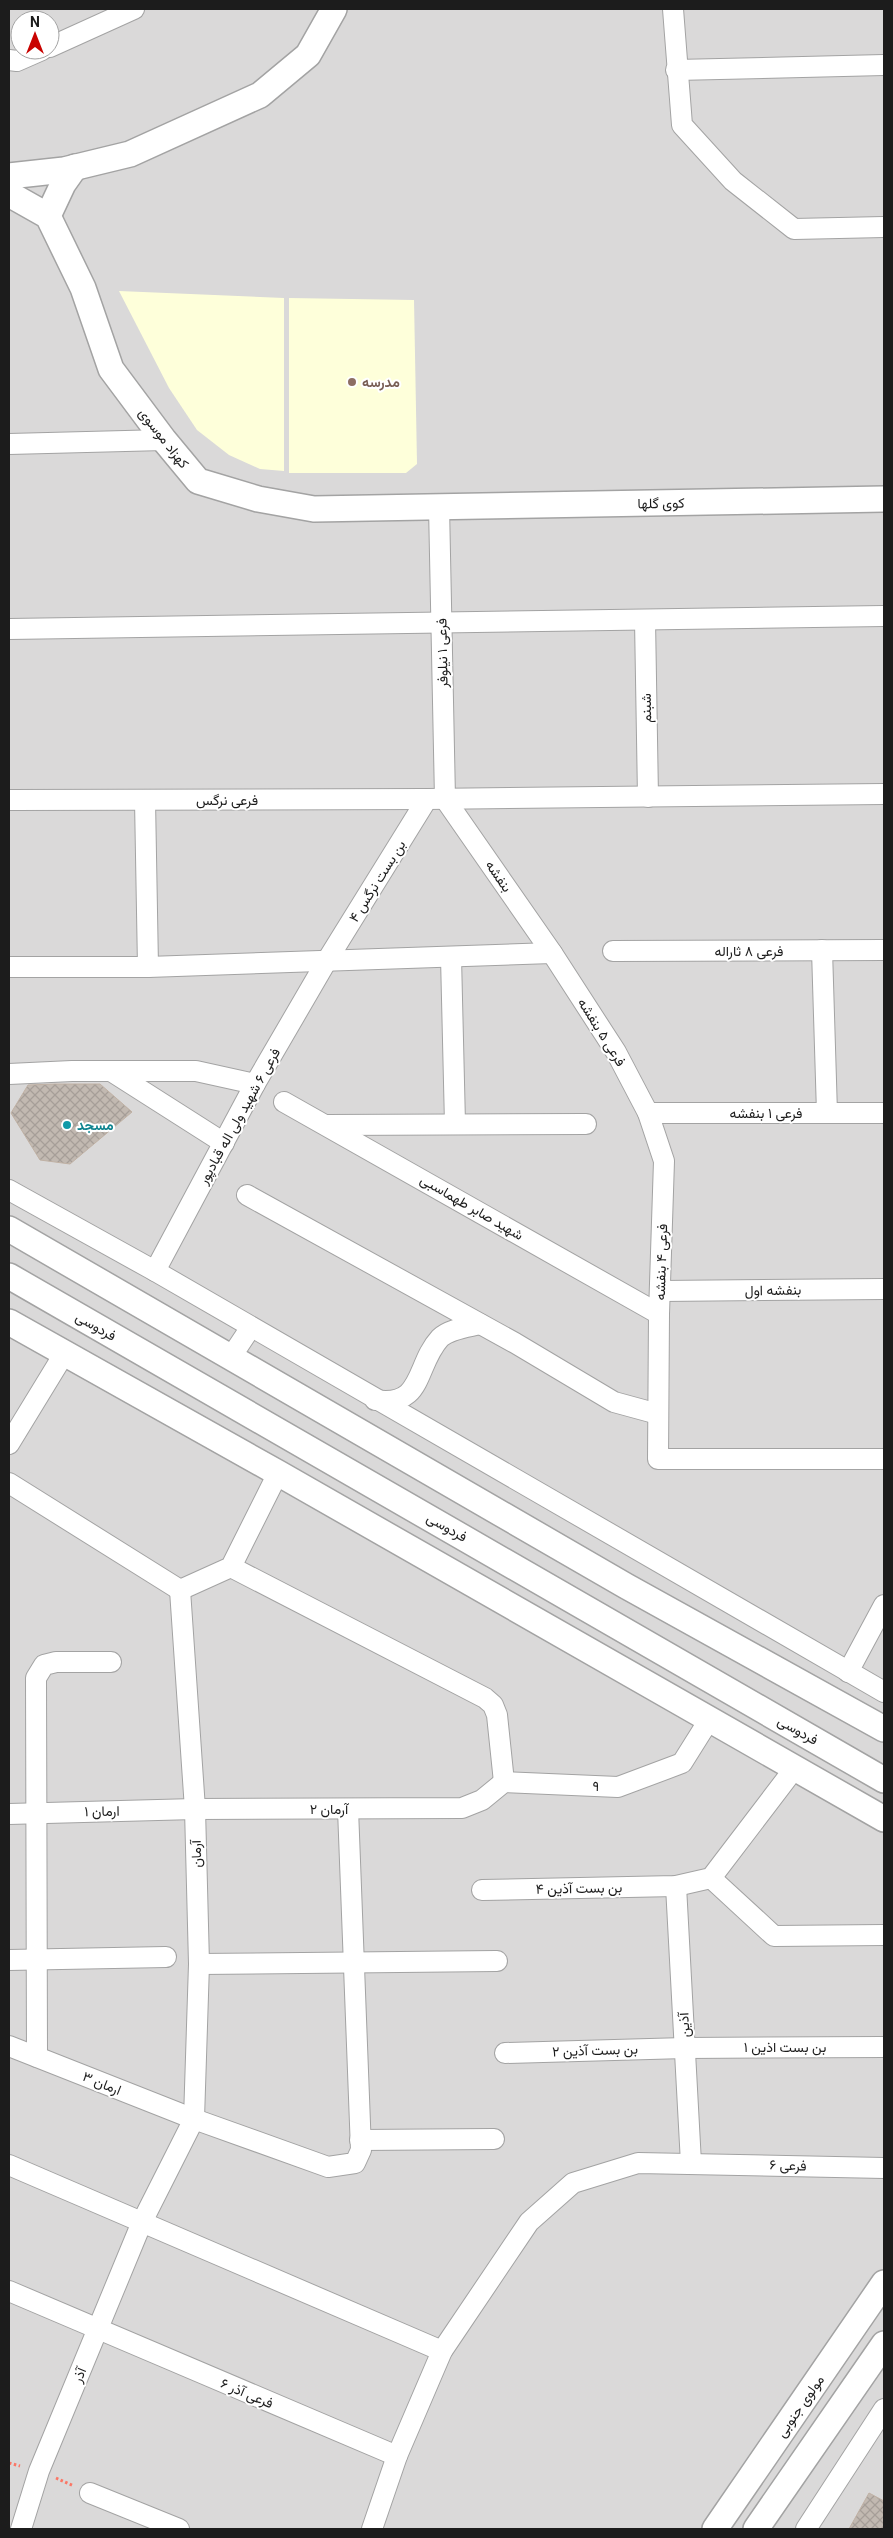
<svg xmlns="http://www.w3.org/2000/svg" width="893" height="2538" viewBox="0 0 893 2538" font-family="Roboto,Vazirmatn,sans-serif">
<defs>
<pattern id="building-cross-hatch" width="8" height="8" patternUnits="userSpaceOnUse" patternTransform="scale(1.25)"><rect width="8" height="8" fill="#c2b9b1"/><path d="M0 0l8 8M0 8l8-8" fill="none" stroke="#a69e98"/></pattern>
</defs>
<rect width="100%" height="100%" fill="#eeeae2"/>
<!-- residential -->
<path fill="#dad9d9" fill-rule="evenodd" d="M 9,9 L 884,9 L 884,2529 L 9,2529 ZM 20,20 L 50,20 L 50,50 L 20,50 Z"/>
<!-- education -->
<g fill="#feffda">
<polygon points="119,291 284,298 284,471 260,469 229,455 197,430 169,388"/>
<polygon points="289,298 414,300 417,464 406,473 289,473"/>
</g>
<!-- building -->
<g fill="url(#building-cross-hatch)" stroke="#c0b1a4">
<polygon points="55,1084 100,1084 132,1112 70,1164 40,1160 11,1113 28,1085"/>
<polygon points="869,2493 884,2501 884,2529 849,2529"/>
</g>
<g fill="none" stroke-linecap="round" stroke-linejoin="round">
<defs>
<g id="minor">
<polyline points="673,9 682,125 733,181 794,229 884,227"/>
<polyline points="50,47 134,9"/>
<polyline points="9,60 17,61 42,50"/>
<polyline points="676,70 884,65"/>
<polyline points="9,444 164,440"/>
<polyline points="439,506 445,799"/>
<polyline points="645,620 648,797"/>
<polyline points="9,629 884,616"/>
<polyline points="445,799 552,953 616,1052 648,1113 664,1161 659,1314 658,1459 884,1459"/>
<polyline points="9,800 427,799 884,794"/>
<polyline points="145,800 148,967"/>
<polyline points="822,950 827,1113"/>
<polyline points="613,951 884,950"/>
<polyline points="451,957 455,1124"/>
<polyline points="9,967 148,967 552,953"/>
<polyline points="111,1071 224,1143"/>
<polyline points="9,1074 72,1071 196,1071 255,1084"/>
<polyline points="284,1102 659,1314"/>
<polyline points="648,1113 884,1113"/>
<polyline points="328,1125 586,1124"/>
<polyline points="9,1190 155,1271 884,1692"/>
<polyline points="247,1195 515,1343 614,1402 658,1414"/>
<polyline points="155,1271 255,1084 326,962 427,799"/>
<polyline points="661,1291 884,1289"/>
<polyline points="231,1357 251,1327"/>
<path d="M 375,1400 C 424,1408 415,1365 440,1338 C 449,1329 468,1327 480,1324"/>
<polyline points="9,1444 64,1354"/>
<polyline points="9,1483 180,1590"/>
<polyline points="231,1567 485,1698 493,1705 497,1715 504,1782"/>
<polyline points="180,1590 231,1567 278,1473"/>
<polyline points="848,1672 884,1605"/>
<polyline points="9,1814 195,1809 462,1808 482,1800 504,1782 618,1787 682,1763 709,1720"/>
<polyline points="711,1878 774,1936 884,1935"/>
<polyline points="676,1886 691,2163"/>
<polyline points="482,1890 676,1886 711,1878 794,1769"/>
<polyline points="9,1960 166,1957"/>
<polyline points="199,1964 497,1961"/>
<polyline points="9,2046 194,2119 328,2167 355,2163 361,2150 348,1809"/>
<polyline points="505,2053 685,2048 884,2047"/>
<polyline points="37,2057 36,1678 44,1665 56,1662 111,1662"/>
<polyline points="360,2140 494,2139"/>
<polyline points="9,2165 442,2351"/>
<polyline points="9,2291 397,2456"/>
<polyline points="90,2493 179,2529"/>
<polyline points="21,2529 39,2471 142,2222 194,2119 199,1964 195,1809 180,1590"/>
<polyline points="372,2529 397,2456 442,2351 529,2222 573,2183 638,2163 884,2168"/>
<polyline points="806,2529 884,2409"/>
</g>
<g id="tertiary">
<polyline points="9,176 64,170 130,154 260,95 308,55 334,9"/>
<polyline points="9,194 48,216 83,288 111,369 164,440 198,481 258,499 314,509 884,499"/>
<polyline points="48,216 63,184 75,167"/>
<polyline points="9,1229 626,1586 884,1729"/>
<polyline points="9,1276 884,1780"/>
<polyline points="9,1322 278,1473 884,1819"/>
<polyline points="715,2529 884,2283"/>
<polyline points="756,2529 884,2344"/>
</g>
</defs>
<!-- minor casing -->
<use href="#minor" stroke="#a3a3a3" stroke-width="22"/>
<!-- tertiary casing -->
<use href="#tertiary" stroke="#a3a3a3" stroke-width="28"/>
<!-- path -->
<g stroke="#fb7766" stroke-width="3" stroke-dasharray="2.5 2.5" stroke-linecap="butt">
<polyline points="9,2463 20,2466"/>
<polyline points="56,2478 74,2486"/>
</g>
<!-- minor -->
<use href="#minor" stroke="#fff" stroke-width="20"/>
<!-- tertiary -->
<use href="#tertiary" stroke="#fff" stroke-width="25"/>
</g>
<!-- markers -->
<circle fill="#8d6e63" stroke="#fff" stroke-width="2" cx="352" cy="382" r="5"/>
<circle fill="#0f9aa8" stroke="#fff" stroke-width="2" cx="67" cy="1125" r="5"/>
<g text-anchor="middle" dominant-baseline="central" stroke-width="4" stroke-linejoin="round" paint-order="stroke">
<!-- education labels -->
<g font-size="14" font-weight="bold" fill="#785e54" stroke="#fff" text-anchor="start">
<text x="362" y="382">مدرسه</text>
</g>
<!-- street labels -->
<g font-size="14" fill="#1c1c1c" stroke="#fff">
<text transform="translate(164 438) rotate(52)">کهزاد موسوی</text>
<text transform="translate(661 503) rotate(-1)">کوی گلها</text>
<text transform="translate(442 653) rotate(-91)">فرعی ۱ نیلوفر</text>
<text transform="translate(646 708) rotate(-91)">شبنم</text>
<text x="227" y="800">فرعی نرگس</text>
<text transform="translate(499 876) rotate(55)">بنفشه</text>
<text transform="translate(377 881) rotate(-58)">بن بست نرگس ۴</text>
<text x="749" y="951">فرعی ۸ ثاراله</text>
<text transform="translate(602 1032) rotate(58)">فرعی ۵ بنفشه</text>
<text x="766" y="1113">فرعی ۱ بنفشه</text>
<text transform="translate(239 1116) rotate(-61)">فرعی ۶ شهید ولی اله قبادپور</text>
<text transform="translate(472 1207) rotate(30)">شهید صابر طهماسبی</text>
<text transform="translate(661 1262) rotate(-88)">فرعی ۴ بنفشه</text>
<text transform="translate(773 1290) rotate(-1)">بنفشه اول</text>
<text transform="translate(96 1326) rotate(30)">فردوسی</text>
<text transform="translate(447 1527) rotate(30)">فردوسی</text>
<text transform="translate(798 1730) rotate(30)">فردوسی</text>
<text transform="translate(596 1786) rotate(3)">۹</text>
<text x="329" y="1809">آرمان ۲</text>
<text transform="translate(102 1811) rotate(-1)">ارمان ۱</text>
<text transform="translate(196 1854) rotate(-92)">آرمان</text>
<text transform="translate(579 1888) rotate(-1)">بن بست آذین ۴</text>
<text transform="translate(684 2025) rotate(-93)">آذین</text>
<text x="785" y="2047">بن بست اذین ۱</text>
<text transform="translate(595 2050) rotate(-2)">بن بست آذین ۲</text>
<text transform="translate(102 2083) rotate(22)">ارمان ۳</text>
<text transform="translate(788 2165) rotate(2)">فرعی ۶</text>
<text transform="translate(79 2375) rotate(-68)">آذر</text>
<text transform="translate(247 2393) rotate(23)">فرعی آذر ۶</text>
<text transform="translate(800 2406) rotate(-55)">مولوی جنوبی</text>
</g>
<!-- culture labels -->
<g font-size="14" font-weight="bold" fill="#0d838f" stroke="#fff" text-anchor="start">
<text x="77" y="1125">مسجد</text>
</g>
</g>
<!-- border -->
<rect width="893" height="2538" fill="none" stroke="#1c1c1c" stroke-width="20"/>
<!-- north arrow -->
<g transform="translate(35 35)"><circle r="24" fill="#ffffff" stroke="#a4a4a4"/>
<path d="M0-4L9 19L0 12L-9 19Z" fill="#c90300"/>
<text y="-8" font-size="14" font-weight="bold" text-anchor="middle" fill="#1c1c1c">N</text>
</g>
</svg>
